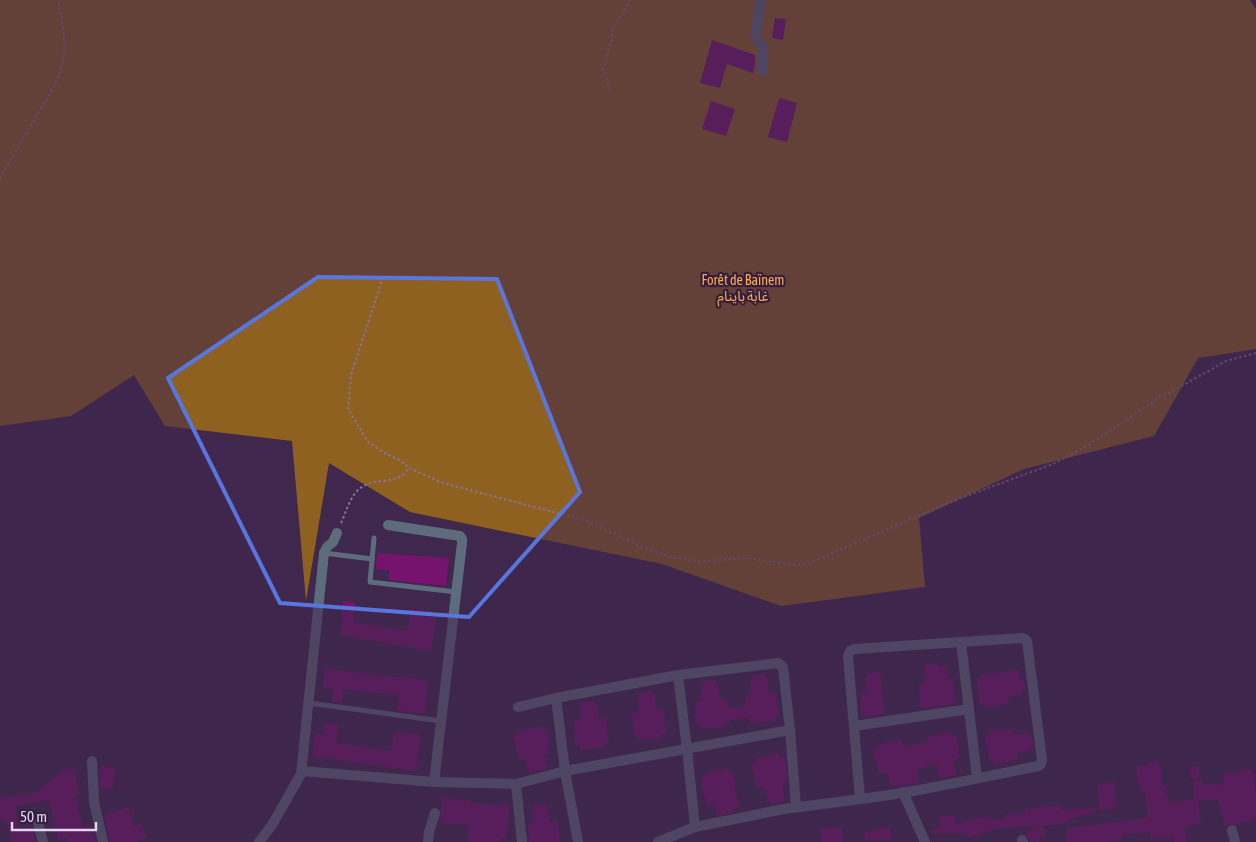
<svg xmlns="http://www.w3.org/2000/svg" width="1256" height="842" viewBox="0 0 1256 842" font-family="'Asap Condensed','Noto Sans Arabic',sans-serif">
<rect width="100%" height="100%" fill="#3f274d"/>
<!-- forest -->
<polygon fill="#8f6121" points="0,0 1250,0 1256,9 1256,349 1198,358 1154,436 1024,469 919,518 925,587 781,606 662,564 410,512 329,463 306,601 292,441 165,426 134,375 71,416 0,426"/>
<!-- building -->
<g fill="#75136e">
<polygon points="775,18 786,19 783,40 772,38"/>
<polygon points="712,40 755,55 755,66 753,73 727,64 720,88 700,83"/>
<polygon points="779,98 797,103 787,142 768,137"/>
<polygon points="711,101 735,109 726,136 702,129"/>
<polygon points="377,553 449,558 446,586 388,580 389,570 376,569"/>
<polygon points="343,601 356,603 353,622 407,631 411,609 437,614 431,651 340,635 343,619 341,619"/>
<polygon points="939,663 939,667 947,666 949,678 953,678 955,699 953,699 953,704 924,709 923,707 920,707 919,684 925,683 924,668 926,668 926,664"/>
<polygon points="325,669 428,680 425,714 397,711 399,695 344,689 342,703 332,702 333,689 323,688"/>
<polygon points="1019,670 1019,679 1024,679 1026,691 1022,692 1023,694 1008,697 1009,704 985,708 984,704 980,704 976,680 981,679 981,675"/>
<polygon points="880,672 885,714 865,717 865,715 861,716 860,692 867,692 865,677 868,677 867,673"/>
<polygon points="765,674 765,679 768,678 769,693 776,692 779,717 774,717 775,721 750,723 749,718 730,720 730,722 725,723 725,727 701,729 700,724 696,724 695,701 702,700 701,686 703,685 703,681 716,680 716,684 718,684 720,699 727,698 728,708 746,707 745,695 752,694 750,680 752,680 752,676"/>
<polygon points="652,691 652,695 655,695 656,710 664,709 666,734 661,734 662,738 637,740 637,735 633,735 632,712 639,712 637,697 640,697 639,693"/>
<polygon points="594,701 595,705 597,704 599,719 606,718 609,743 604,743 604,747 580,750 579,744 575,745 574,721 581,720 579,706 582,706 581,702"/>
<polygon points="325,723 339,725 336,743 391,751 394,731 421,735 416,771 312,756 315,733 323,734"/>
<polygon points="541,726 542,731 546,730 549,741 548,742 550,753 544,755 547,769 530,773 526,759 519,760 513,736 518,735 517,731"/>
<polygon points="1013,728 1014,735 1029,733 1029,735 1032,735 1033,747 1031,748 1031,750 1017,753 1018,760 994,764 993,759 989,760 985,736 990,735 990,731"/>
<polygon points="951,731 952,736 956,736 960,758 953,760 957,774 955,775 955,776 940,778 936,764 917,769 920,782 893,787 892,786 890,786 887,772 879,774 873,750 878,749 877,745 901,739 903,745 906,744 907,746 928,741 927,737"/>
<polygon points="779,753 780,758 784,757 786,764 787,781 782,782 785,796 783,797 784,801 771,804 770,800 768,800 764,786 757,788 751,764 756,763 755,759"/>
<polygon points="1159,761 1163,786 1166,786 1169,803 1194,799 1193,781 1203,781 1203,785 1224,784 1223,774 1239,773 1239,771 1252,769 1256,792 1256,819 1235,824 1231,823 1225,827 1218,799 1198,800 1201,824 1184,827 1187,842 1174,842 1173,837 1150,839 1150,832 1121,835 1122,840 1107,842 1066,842 1067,828 1148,818 1145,792 1140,794 1136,766 1148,765 1148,762"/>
<polygon points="101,766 115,768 113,789 100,788 100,777"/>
<polygon points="1191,766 1200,767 1198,780 1189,778"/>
<polygon points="728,768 729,774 733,773 736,784 734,785 740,808 733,809 734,812 732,813 717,816 713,802 706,803 700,779 705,778 704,774"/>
<polygon points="73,769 80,794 75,794 82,827 89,825 92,838 93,833 94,833 96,842 68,842 67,838 58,840 49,800 16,806 18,830 32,827 36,842 12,842 6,820 0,821 0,798 36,793 63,770"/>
<polygon points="1114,782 1117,807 1100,811 1097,784"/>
<polygon points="442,798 469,800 469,803 509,805 507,838 501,838 501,842 467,842 469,825 440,823"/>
<polygon points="546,804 546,808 549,807 550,822 558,821 560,842 529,842 527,824 533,824 531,809 534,809 533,805"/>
<polygon points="1060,805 1061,810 1096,808 1096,812 1069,819 1070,823 1043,826 1046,837 1039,838 1039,842 1030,842 1028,837 1024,834 1035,826 991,829 992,831 968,837 966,833 932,833 932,830 940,828 940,816 955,816 955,824 988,816 989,820 1004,819 1005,814 1025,814 1025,809"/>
<polygon points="128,807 134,826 141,823 147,838 136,842 110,842 108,829 104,815"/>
<polygon points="842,827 843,842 821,842 820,829"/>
<polygon points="890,827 892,839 881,841 881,839 865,841 864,832"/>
</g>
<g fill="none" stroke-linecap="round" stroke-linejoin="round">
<!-- path -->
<g stroke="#887494" stroke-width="2" stroke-dasharray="2.5 2.5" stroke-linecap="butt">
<polyline points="610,89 603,69 612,39 612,31 630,0"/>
<path d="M 0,178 C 11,159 22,140 34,121 C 46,99 61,79 64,54 C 66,35 61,18 58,0"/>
<polyline points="383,277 351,375 348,409 368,442 386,454 400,460 409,468 443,483 584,520 643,547 673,558 701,561 746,558 798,565 817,560 950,502 1053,464 1087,446 1163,395 1171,392 1226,361 1256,353"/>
<path d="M 341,523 C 346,512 349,500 357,491 C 372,476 392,485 404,474 C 406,472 407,470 409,468"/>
</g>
<!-- lane -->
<g stroke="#5d6c7d" stroke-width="5">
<polyline points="374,538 370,582 456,592"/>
<polyline points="324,553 372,559"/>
<polyline points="309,703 441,721"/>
</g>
<!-- street -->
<g stroke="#5d6c7d" stroke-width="10">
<polyline points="761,0 755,36 762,46 762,71"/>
<polyline points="388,525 460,536 462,539 462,543 434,782"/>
<polyline points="961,642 977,778"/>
<polyline points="678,675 687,749 695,827"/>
<polyline points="556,698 565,771 578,842"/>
<polyline points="518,707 556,698 678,675 778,663 783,667 790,730 796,807"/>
<polyline points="854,726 969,709"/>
<polyline points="92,761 94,802 103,842"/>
<polyline points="302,771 434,782 516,784 565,771 790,730"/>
<polyline points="516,784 522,842"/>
<polyline points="903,792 925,842"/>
<polyline points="38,823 43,842"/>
<polyline points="1232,830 1235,842"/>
<polyline points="1022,840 1023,842"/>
<polyline points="259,842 272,825 301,774 324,553 327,547 333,542 337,533"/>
<polyline points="428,842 429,832 435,813"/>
<path d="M 658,842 L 695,827 L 784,809 C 824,804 863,799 902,793 C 948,785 993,775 1038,766 L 1041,764 L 1042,760 L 1027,641 L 1025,639 L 1022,638 L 855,649 L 850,651 L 848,656 L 860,798"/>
</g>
</g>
<!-- marked area -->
<path d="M0 0H1256V842H0ZM 318,277 L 497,279 L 580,492 L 469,617 L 280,603 L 168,378 Z" fill="#3f274d" fill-opacity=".55" fill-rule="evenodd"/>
<path fill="none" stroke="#5876de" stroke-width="4" stroke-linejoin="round" d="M 318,277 L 497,279 L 580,492 L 469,617 L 280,603 L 168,378 Z"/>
<g text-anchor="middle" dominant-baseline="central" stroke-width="4.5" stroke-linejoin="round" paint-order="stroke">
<!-- park labels -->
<g font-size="14" fill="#fdad38" stroke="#351d42">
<text x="743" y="280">Forêt de Baïnem<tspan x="743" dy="16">غابة باينام</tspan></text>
</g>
</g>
<!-- scale -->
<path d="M12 822v8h84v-8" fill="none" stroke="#e3d5ed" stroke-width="2.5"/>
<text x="20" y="822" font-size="15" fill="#e3d5ed" stroke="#351d42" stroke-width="4" paint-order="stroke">50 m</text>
</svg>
